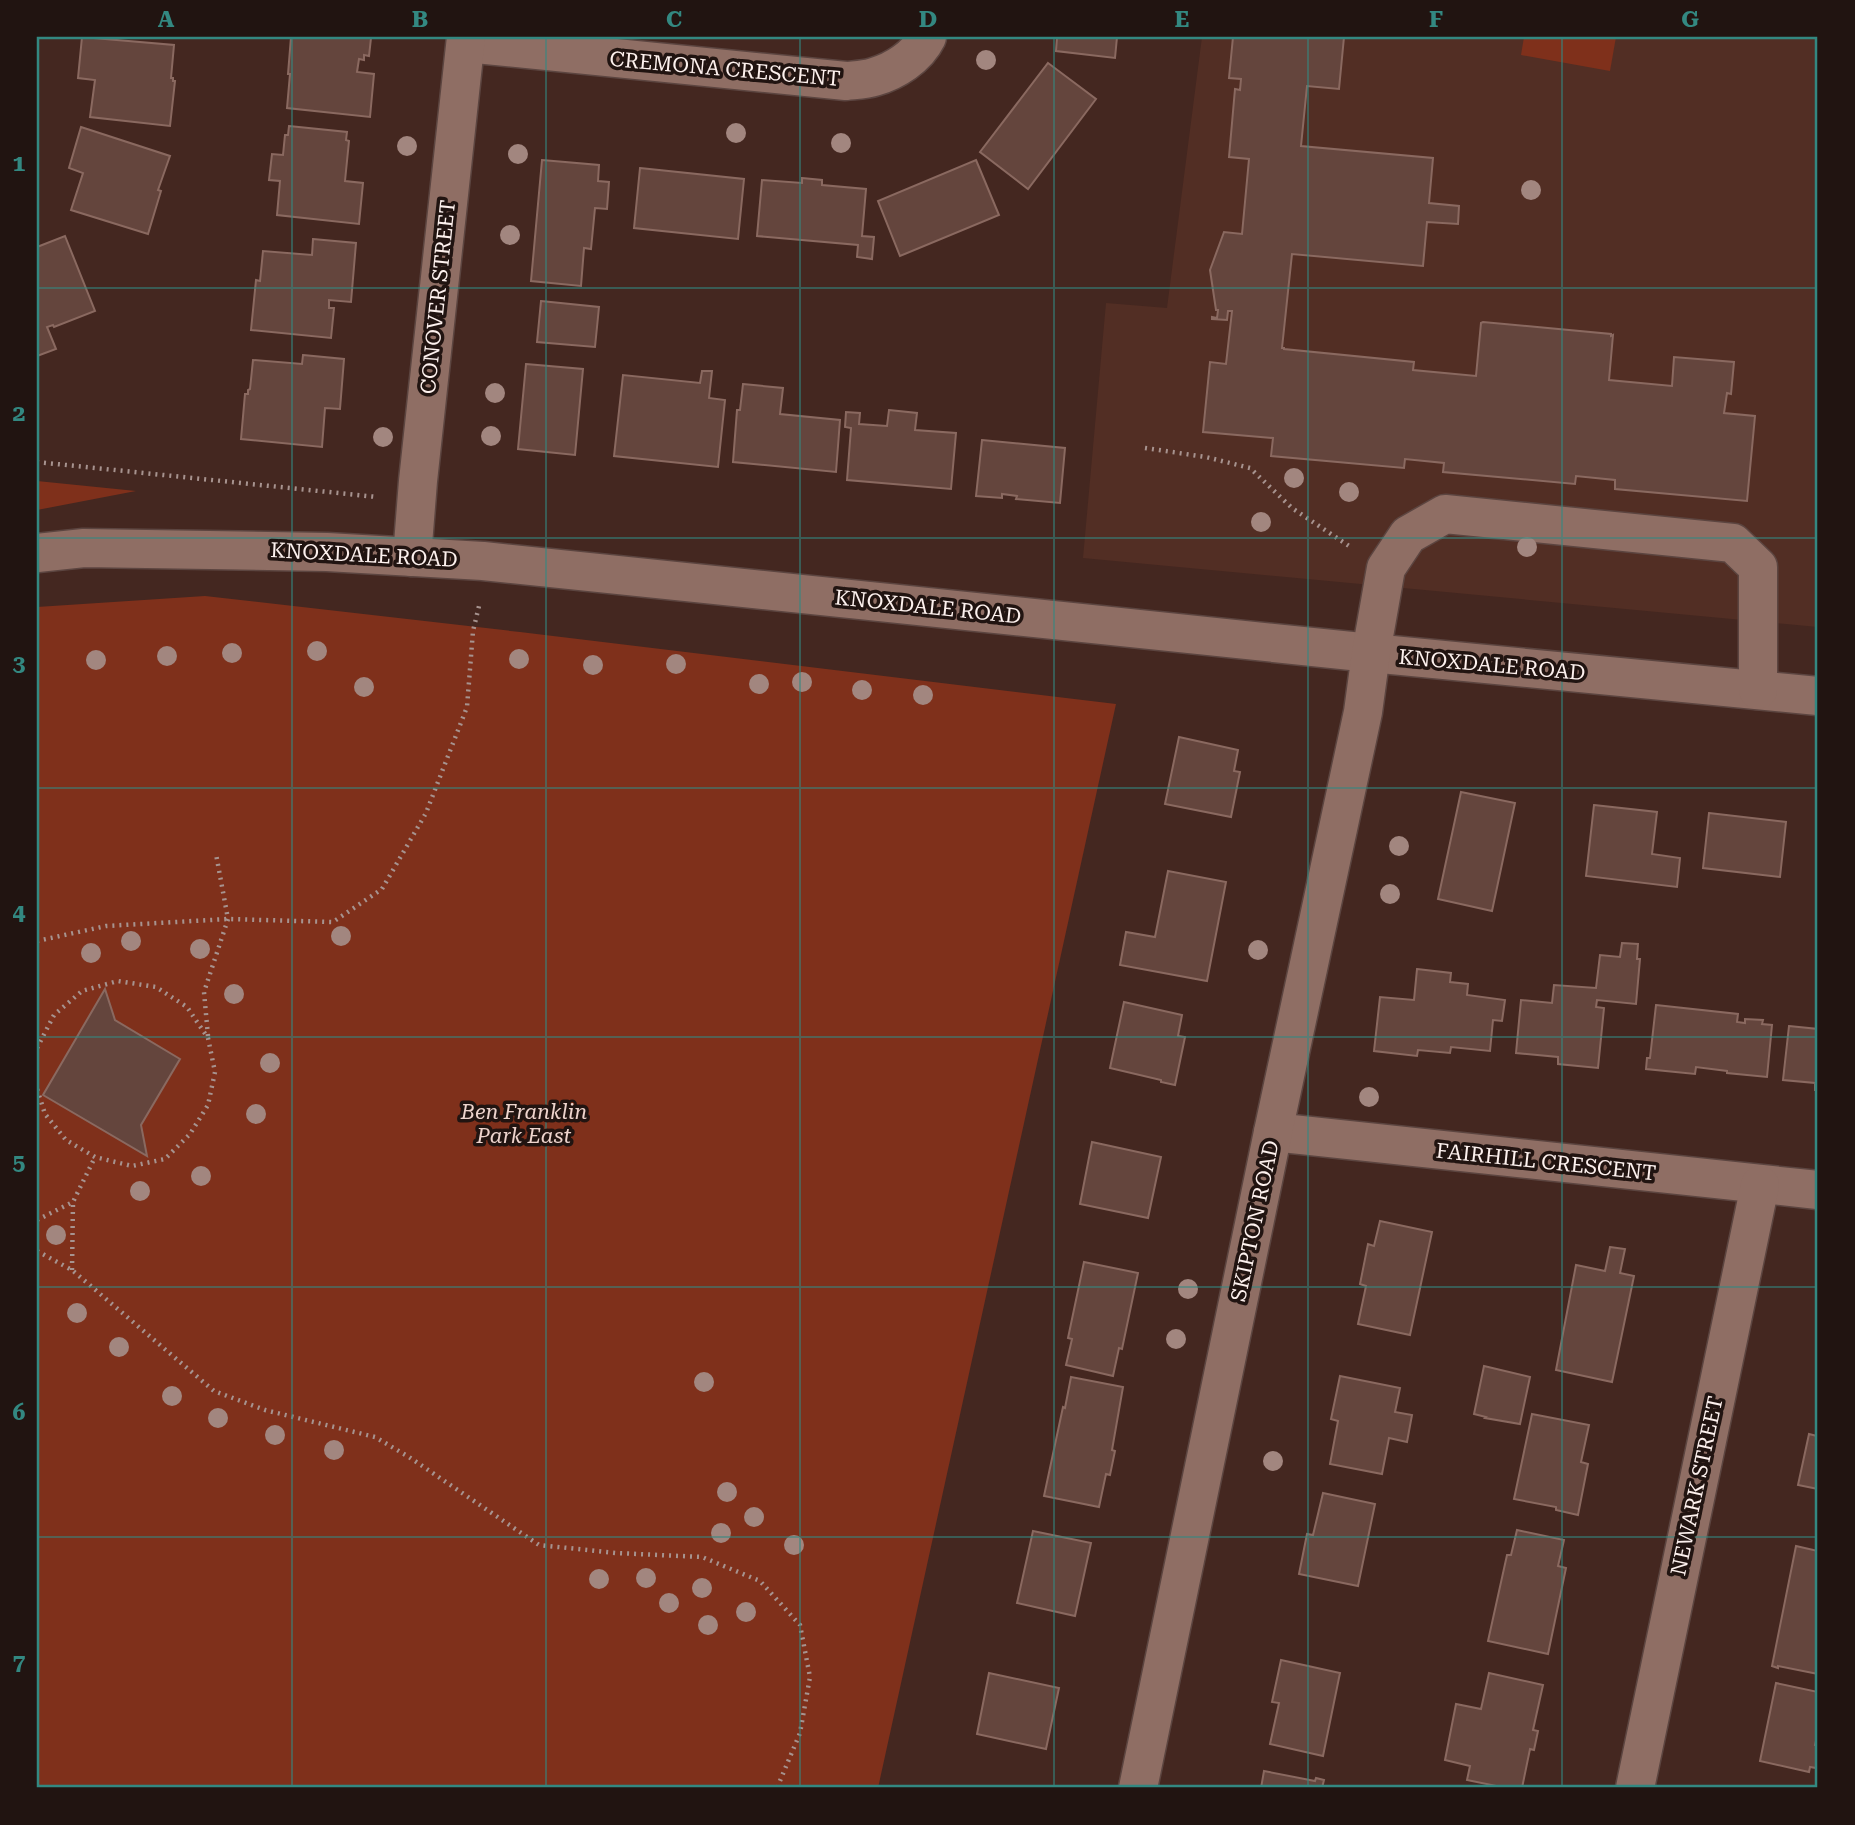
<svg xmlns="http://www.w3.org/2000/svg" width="1855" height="1825" viewBox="0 0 1855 1825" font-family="'Roboto Serif',serif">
<rect width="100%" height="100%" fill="#442720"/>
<!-- built -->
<polygon fill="#522e24" points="1202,37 1818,37 1818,627 1083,558 1106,303 1167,308"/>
<!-- green -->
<g fill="#7f301b">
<polygon points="1524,37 1616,37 1610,71 1521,55"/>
<polygon points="37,481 136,491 37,510"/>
<polygon points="205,596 520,632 1116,704 878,1788 37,1788 37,607"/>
</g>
<!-- building -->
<g fill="#64453d" stroke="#8a6960" stroke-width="2">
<polygon points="82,37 174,45 171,78 173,78 173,81 175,81 170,126 90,117 95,80 78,78"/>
<polygon points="291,37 371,38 369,56 364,55 364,60 359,59 357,72 374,74 370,117 287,108 290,74 288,74"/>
<polygon points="1057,37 1117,37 1115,58 1056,51"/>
<polygon points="1233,37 1344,37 1339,89 1307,86 1301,146 1433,158 1429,203 1459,206 1458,224 1427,222 1423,266 1292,254 1282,348 1284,348 1284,349 1414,362 1413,370 1476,376 1481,323 1483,322 1611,334 1611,336 1613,335 1609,380 1672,386 1674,357 1734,362 1731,394 1727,393 1724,413 1755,416 1747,501 1615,489 1615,480 1576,476 1575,484 1443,472 1444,463 1405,459 1404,468 1271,456 1273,438 1203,432 1210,362 1226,364 1232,311 1228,311 1227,320 1212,319 1212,317 1217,318 1218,310 1216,310 1210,270 1224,232 1242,234 1249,159 1229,157 1235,89 1240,90 1241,79 1229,78"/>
<polygon points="1048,63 1096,99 1028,189 980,152"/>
<polygon points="289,126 347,132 346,140 349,141 345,181 363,183 359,224 277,215 280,181 269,180 272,154 283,155 285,135 288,135"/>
<polygon points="81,127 170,156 158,190 161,191 148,234 71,210 83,173 69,168"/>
<polygon points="542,160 599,165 598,181 609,182 607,209 595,208 591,249 584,248 581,286 531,281"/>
<polygon points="976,160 999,215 900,256 878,201"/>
<polygon points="640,168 744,179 738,239 634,228"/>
<polygon points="802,178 822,180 822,185 866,189 862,236 874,237 872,259 857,257 858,245 757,236 762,180 802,183"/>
<polygon points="65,236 95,311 54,327 53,325 47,327 56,349 37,356 37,247"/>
<polygon points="313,239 356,243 351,302 329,300 329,308 334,308 331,338 251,330 256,280 260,281 263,251 312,255"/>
<polygon points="541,301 599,307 595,347 537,342"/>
<polygon points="303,355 344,359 340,409 325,408 322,447 241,439 245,394 248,394 248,390 250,389 253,360 302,364"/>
<polygon points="526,364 583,369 575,455 518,449"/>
<polygon points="702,371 712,371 709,398 725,400 718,467 614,456 623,375 700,383"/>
<polygon points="743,384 783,388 780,414 840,420 836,472 733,462 737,410 740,410"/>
<polygon points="889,410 917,413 915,430 956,433 951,489 847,480 851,428 845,427 846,412 860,413 859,424 887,426"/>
<polygon points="982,440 1065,448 1060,503 1016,499 1017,496 1002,494 1002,498 976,496"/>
<polygon points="1179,737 1238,750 1234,771 1240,772 1231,817 1165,804"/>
<polygon points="1461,792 1515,803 1492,911 1438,899"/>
<polygon points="1594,805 1657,812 1652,854 1680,858 1677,887 1586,876"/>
<polygon points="1709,813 1786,822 1780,877 1703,868"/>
<polygon points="1168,871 1226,882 1207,981 1120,965 1126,932 1155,937"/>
<polygon points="1622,943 1638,944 1637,959 1640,959 1636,1004 1597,1000 1596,1007 1604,1008 1598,1068 1558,1064 1558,1057 1516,1053 1521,1000 1552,1003 1554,985 1596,988 1600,955 1620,957"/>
<polygon points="1417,969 1451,973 1450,982 1468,984 1467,995 1505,1000 1502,1021 1493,1020 1490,1051 1451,1047 1450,1053 1418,1050 1417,1056 1374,1051 1380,997 1414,1000"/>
<polygon points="105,989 115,1020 180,1059 141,1125 147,1156 43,1095"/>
<polygon points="1124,1002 1182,1015 1178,1036 1185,1037 1175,1085 1161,1082 1161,1080 1110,1068"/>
<polygon points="1656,1005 1738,1014 1737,1022 1745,1023 1745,1019 1763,1020 1762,1024 1772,1025 1767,1077 1727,1073 1727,1071 1696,1067 1695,1074 1646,1069 1647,1058 1650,1058"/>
<polygon points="1789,1026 1818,1029 1818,1090 1815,1090 1815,1083 1783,1080"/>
<polygon points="1092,1142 1161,1157 1148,1218 1080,1204"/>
<polygon points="1380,1221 1432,1232 1410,1335 1358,1324 1366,1286 1360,1284 1368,1244 1374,1246"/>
<polygon points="1610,1247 1625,1249 1620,1273 1634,1276 1612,1382 1556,1370 1576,1265 1605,1271"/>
<polygon points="1084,1262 1138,1273 1122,1349 1119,1348 1113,1376 1066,1365 1072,1339 1068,1338"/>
<polygon points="1484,1366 1530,1377 1520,1424 1485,1418 1486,1417 1474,1414"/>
<polygon points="1340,1376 1400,1388 1395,1412 1412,1415 1407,1442 1389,1438 1382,1474 1330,1464 1338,1421 1331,1419"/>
<polygon points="1071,1377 1123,1387 1112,1450 1115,1451 1110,1475 1106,1474 1099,1507 1044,1496 1063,1407 1065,1408"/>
<polygon points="1532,1414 1589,1425 1581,1462 1588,1464 1578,1515 1556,1510 1556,1507 1514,1499"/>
<polygon points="1818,1430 1818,1489 1798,1485 1809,1434 1817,1436"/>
<polygon points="1323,1493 1375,1504 1358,1586 1299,1574 1307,1534 1313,1535"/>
<polygon points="1517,1530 1564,1540 1558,1566 1566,1568 1548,1654 1488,1641 1507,1555 1511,1555"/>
<polygon points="1033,1531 1091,1543 1075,1616 1017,1603"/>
<polygon points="1796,1546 1818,1551 1818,1674 1778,1666 1778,1668 1772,1666"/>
<polygon points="1281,1660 1340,1673 1323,1756 1270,1744 1279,1703 1272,1702"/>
<polygon points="989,1673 1059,1688 1046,1749 977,1734"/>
<polygon points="1489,1673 1543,1685 1533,1730 1538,1731 1534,1750 1530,1749 1522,1788 1506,1788 1467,1780 1470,1766 1445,1760 1456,1704 1481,1709"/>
<polygon points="1776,1683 1818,1692 1818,1732 1815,1745 1818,1746 1818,1757 1816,1768 1810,1767 1809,1772 1760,1761"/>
<polygon points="1264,1771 1315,1781 1316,1778 1324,1780 1322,1788 1261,1788"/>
</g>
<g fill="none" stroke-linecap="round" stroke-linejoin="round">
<defs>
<g id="minor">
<path d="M 466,43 L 846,81 C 855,80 865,80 874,77 C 895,71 917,57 927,37"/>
<polyline points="37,553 84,548 327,552 483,561 1371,653 1818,696"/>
<polyline points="412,557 418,481 466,37"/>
<polyline points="1273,1132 1818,1190"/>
<polyline points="1138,1788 1273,1132 1363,712 1371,653 1386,568 1408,535 1445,514 1733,543 1758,567 1758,690"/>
<polyline points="1635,1788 1760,1185"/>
</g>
</defs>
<!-- minor casing -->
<use href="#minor" stroke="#5c4540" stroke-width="41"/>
<!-- path -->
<g stroke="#a7938f" stroke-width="4.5" stroke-dasharray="2 5" stroke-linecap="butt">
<polyline points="1145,448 1206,457 1250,468 1292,508 1352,548"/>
<polyline points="37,462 377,497"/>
<polyline points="37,941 106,926 228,919 333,922 382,889 426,813 467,707 473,631 480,602"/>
<polyline points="208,1036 204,992 228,919 216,854"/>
<polyline points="37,1048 54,1015 82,991 118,981 156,987 187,1007 208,1038 215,1072 208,1105 190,1134 165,1159 132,1166 95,1157 66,1140 45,1114 37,1089"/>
<polyline points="37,1220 73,1202 95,1157"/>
<polyline points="37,1251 72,1270 214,1391 265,1410 375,1437 409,1457 539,1545 616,1553 702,1557 760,1581 800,1625 810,1677 800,1733 777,1788"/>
<polyline points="72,1270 73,1202"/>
</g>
<!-- minor -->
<use href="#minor" stroke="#8f6e64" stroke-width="38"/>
</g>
<!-- trees -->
<g fill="#a2867f">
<circle cx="986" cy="60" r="10"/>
<circle cx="736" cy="133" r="10"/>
<circle cx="841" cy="143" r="10"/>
<circle cx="407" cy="146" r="10"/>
<circle cx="518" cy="154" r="10"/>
<circle cx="1531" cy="190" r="10"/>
<circle cx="510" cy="235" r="10"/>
<circle cx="495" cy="393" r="10"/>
<circle cx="491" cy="436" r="10"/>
<circle cx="383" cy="437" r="10"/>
<circle cx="1294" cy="478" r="10"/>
<circle cx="1349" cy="492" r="10"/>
<circle cx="1261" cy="522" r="10"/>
<circle cx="1527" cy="547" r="10"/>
<circle cx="317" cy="651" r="10"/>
<circle cx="232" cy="653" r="10"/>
<circle cx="167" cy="656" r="10"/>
<circle cx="519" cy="659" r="10"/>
<circle cx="96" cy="660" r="10"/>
<circle cx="676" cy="664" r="10"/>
<circle cx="593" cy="665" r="10"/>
<circle cx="802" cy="682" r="10"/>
<circle cx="759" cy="684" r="10"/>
<circle cx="364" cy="687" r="10"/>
<circle cx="862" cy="690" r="10"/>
<circle cx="923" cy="695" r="10"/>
<circle cx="1399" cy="846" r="10"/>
<circle cx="1390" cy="894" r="10"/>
<circle cx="341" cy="936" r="10"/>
<circle cx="131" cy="941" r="10"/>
<circle cx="200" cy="949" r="10"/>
<circle cx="1258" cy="950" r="10"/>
<circle cx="91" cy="953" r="10"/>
<circle cx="234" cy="994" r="10"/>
<circle cx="270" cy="1063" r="10"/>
<circle cx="1369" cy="1097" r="10"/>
<circle cx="256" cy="1114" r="10"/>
<circle cx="201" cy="1176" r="10"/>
<circle cx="140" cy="1191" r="10"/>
<circle cx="56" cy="1235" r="10"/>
<circle cx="1188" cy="1289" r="10"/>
<circle cx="77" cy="1313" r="10"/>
<circle cx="1176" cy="1339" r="10"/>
<circle cx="119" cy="1347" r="10"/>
<circle cx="704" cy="1382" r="10"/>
<circle cx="172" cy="1396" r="10"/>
<circle cx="218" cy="1418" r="10"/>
<circle cx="275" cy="1435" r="10"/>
<circle cx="334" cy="1450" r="10"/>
<circle cx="1273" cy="1461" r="10"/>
<circle cx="727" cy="1492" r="10"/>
<circle cx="754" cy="1517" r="10"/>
<circle cx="721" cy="1533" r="10"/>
<circle cx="794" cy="1545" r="10"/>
<circle cx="646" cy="1578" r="10"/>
<circle cx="599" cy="1579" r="10"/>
<circle cx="702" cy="1588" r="10"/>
<circle cx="669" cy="1603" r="10"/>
<circle cx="746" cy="1612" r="10"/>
<circle cx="708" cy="1625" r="10"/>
</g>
<!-- grid -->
<path fill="none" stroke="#338881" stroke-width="2" stroke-opacity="0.55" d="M 292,37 L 292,1788M 546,37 L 546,1788M 800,37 L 800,1788M 1054,37 L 1054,1788M 1308,37 L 1308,1788M 1562,37 L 1562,1788M 37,288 L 1818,288M 37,538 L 1818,538M 37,788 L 1818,788M 37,1037 L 1818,1037M 37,1287 L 1818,1287M 37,1537 L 1818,1537"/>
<g text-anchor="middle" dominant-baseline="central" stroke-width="7" stroke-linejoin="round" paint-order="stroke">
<!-- street labels -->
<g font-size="21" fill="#fdf1ee" stroke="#211411">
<text transform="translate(725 69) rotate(5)">CREMONA CRESCENT</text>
<text transform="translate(438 297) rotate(-84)">CONOVER STREET</text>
<text transform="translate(364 555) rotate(3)">KNOXDALE ROAD</text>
<text transform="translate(928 607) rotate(6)">KNOXDALE ROAD</text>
<text transform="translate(1492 665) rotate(5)">KNOXDALE ROAD</text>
<text transform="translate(1546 1162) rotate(6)">FAIRHILL CRESCENT</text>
<text transform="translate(1255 1221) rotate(-78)">SKIPTON ROAD</text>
<text transform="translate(1697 1486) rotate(-78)">NEWARK STREET</text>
</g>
<!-- park labels -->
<g font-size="21" font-style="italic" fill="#eed4cd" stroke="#211411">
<text x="524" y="1112">Ben Franklin<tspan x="524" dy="24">Park East</tspan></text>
</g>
</g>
<!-- border -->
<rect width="1855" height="1825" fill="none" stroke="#211411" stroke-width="77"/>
<rect x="38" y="38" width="1778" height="1748" fill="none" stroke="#338881" stroke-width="2.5"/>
<g font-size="23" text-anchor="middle" font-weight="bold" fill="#338881">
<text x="166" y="27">A</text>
<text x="420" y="27">B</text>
<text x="674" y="27">C</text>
<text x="928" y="27">D</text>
<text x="1182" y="27">E</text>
<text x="1436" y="27">F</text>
<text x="1690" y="27">G</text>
<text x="19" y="171">1</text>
<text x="19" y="421">2</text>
<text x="19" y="671">3</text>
<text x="19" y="920">4</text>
<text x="19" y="1170">5</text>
<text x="19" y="1420">6</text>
<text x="19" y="1670">7</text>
</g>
</svg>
